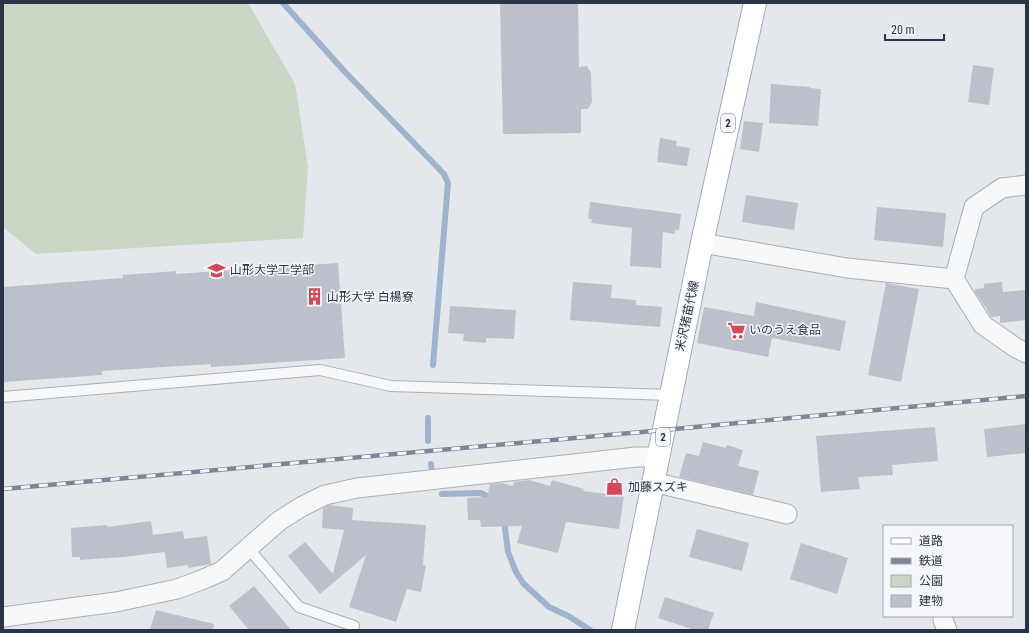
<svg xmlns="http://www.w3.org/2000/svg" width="1029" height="633" viewBox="0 0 1029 633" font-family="'Roboto Condensed','Noto Sans JP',sans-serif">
<rect width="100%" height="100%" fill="#e4e7ec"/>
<!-- green -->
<polygon fill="#c9d6c5" points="3,3 248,3 295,84 308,167 303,238 36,254 3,227"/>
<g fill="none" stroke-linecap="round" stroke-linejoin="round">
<!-- stream -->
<g stroke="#9fb4cc" stroke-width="6">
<polyline points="283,3 345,72 444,174 448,183 433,365"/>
<polyline points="428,418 428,441"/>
<polyline points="431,464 432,471"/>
<polyline points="442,494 481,493 494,500"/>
<polyline points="504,520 508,552 516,572 523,583 549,607 570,617 590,630"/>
</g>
</g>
<!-- building -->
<g fill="#bbc0ca">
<polygon points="500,3 578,3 579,67 587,66 591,73 592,102 588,109 581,109 581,133 503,134"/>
<polygon points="973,65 994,68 989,105 968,102"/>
<polygon points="771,84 810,87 810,88 821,89 818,126 769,123"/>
<polygon points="744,121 763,123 759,152 740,149"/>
<polygon points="660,138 677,141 676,146 690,148 687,166 657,162"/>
<polygon points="746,195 798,203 794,230 742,222"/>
<polygon points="590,202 681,214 679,230 675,230 675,234 663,232 661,268 630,266 632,228 591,223 592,219 588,219"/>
<polygon points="877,207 946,213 943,247 874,240"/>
<polygon points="338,263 345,358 211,367 211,364 102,371 102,375 3,382 3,287 123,278 123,275 176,271 176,274"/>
<polygon points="573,282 612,285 611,298 636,300 636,305 662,307 660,327 570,320"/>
<polygon points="1002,282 1003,292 1026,290 1026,320 1000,323 1000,316 991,317 987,310 986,307 985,307 975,292 975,289 984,288 984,284"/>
<polygon points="886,283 919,289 901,382 868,375"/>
<polygon points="756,302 846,321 840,351 772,338 768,357 697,343 704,307 754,316"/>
<polygon points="450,306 516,310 514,339 486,338 486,343 463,341 464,334 448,333"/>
<polygon points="1026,424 1026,453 987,457 984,429"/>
<polygon points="935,427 938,461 892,465 893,475 858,477 860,489 821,492 816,436"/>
<polygon points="703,442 726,448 727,445 743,450 738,466 759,471 753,495 679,477 686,453 699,456"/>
<polygon points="529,480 550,486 552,480 584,489 583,491 624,496 619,529 566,522 558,553 517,543 522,526 481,527 480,520 468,520 467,498 487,497 490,484 502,483 513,486 514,482"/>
<polygon points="329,505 353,508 352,520 426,525 423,565 426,566 421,592 407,589 396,622 349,607 366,555 320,594 288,556 305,542 333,574 344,530 322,528 323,508"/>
<polygon points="151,521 153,535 183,531 184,539 207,536 211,564 188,568 188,565 167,568 165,552 123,557 80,560 80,557 72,557 71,528 107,525 107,527"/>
<polygon points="697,529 749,543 742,571 689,557"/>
<polygon points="801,543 848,558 837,594 790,579"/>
<polygon points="254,586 291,630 249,630 229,606"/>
<polygon points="665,597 714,613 708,630 695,630 658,618"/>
<polygon points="156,610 214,624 213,630 150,630"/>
</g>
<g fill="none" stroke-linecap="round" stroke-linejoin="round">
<defs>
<g id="service">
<polyline points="3,397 320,370 391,386 671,395"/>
<polyline points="248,548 299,607 354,626"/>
</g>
<g id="minor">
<polyline points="1026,185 1002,188 974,207 954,279 983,325 1016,348 1026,353"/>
<polyline points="702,243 847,268 954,279"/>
<polyline points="653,482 787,514"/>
<polyline points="3,617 116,602 177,589 199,581 222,571 279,521 301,507 325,495 357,488 636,457 659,457"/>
<polyline points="943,620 947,630"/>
</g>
<polyline id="primary" points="623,630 702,243 755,3"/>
</defs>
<!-- service casing -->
<use href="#service" stroke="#a9aeb7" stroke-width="12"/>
<!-- minor casing -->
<use href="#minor" stroke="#a9aeb7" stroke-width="21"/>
<!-- primary casing -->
<use href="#primary" stroke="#a3abb8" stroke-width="24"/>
<!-- service -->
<use href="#service" stroke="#f7f8fa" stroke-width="10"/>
<!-- minor -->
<use href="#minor" stroke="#f7f8fa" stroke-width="19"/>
<!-- primary -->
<use href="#primary" stroke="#fff" stroke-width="22"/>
<defs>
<polyline id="rail" points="3,489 664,430 1026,396"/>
</defs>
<!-- rail casing -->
<use href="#rail" stroke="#7d8696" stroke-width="4.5"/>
<!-- rail -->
<use href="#rail" stroke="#f4f6f9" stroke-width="3" stroke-dasharray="9" stroke-linecap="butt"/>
</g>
<!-- icons -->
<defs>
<symbol id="university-bare" viewBox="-9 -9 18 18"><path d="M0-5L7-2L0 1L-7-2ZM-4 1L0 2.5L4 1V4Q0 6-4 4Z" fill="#d1495b" stroke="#f4f6f9" stroke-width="2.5" paint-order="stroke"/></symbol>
<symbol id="building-bare" viewBox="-9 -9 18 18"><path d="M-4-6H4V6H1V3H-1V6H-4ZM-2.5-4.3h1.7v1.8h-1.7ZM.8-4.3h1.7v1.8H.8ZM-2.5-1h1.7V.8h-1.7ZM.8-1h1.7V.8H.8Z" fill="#d1495b" stroke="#f4f6f9" stroke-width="2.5" paint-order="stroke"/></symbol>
<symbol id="supermarket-bare" viewBox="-9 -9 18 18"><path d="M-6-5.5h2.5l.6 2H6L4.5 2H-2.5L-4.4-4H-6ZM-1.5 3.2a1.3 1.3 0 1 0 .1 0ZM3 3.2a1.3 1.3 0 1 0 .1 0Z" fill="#d1495b" stroke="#f4f6f9" stroke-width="2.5" paint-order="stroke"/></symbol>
<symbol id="shop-bare" viewBox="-9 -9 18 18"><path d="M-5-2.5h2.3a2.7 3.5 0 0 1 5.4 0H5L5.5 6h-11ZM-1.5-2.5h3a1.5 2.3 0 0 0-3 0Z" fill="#d1495b" stroke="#f4f6f9" stroke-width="2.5" paint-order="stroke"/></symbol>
</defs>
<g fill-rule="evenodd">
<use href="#university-bare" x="204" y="258" width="25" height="25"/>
<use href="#building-bare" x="302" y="284" width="25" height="25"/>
<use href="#supermarket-bare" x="724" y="318" width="25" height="25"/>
<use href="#shop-bare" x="602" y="474" width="25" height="25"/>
</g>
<g text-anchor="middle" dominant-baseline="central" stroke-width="3" stroke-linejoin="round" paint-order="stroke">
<!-- shield labels -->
<g fill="#f4f6f9" stroke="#676e7b" stroke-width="1">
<rect x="721" y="114" width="14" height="18" rx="3"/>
<rect x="656" y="428" width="14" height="18" rx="3"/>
</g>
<g font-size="11" font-weight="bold" fill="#2b3445">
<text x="728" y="123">2</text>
<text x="663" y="437">2</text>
</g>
<!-- poi labels -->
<g font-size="12" fill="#2b3445" stroke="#f4f6f9" text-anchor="start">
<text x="230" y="270">山形大学工学部</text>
<text x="327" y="297">山形大学 白楊寮</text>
<text x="749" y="330">いのうえ食品</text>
<text x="628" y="487">加藤スズキ</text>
</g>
<!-- street labels -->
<g font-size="12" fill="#2b3445" stroke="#f4f6f9">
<text transform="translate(687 316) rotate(-78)">米沢猪苗代線</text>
</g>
</g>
<!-- border -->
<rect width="1029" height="633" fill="none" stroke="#2b3445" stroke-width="8"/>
<!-- legend -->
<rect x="883" y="525" width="130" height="92" fill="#f4f6f9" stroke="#a4a8b1"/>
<rect x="891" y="538" width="20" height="6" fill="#ffffff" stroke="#a4a8b1"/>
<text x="919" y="545" font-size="12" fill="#2b3445">道路</text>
<rect x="891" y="558" width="20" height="6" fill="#7d8696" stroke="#a4a8b1"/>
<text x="919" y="565" font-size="12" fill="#2b3445">鉄道</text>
<rect x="891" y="575" width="20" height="12" fill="#c9d6c5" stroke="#a4a8b1"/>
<text x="919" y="585" font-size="12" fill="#2b3445">公園</text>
<rect x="891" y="595" width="20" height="12" fill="#bbc0ca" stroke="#a4a8b1"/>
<text x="919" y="605" font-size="12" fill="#2b3445">建物</text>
<!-- scale -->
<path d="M885 34v6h59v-6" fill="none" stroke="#2b3445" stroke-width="2"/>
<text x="891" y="34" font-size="12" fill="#2b3445" stroke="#f4f6f9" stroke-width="3" paint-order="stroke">20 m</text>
</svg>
